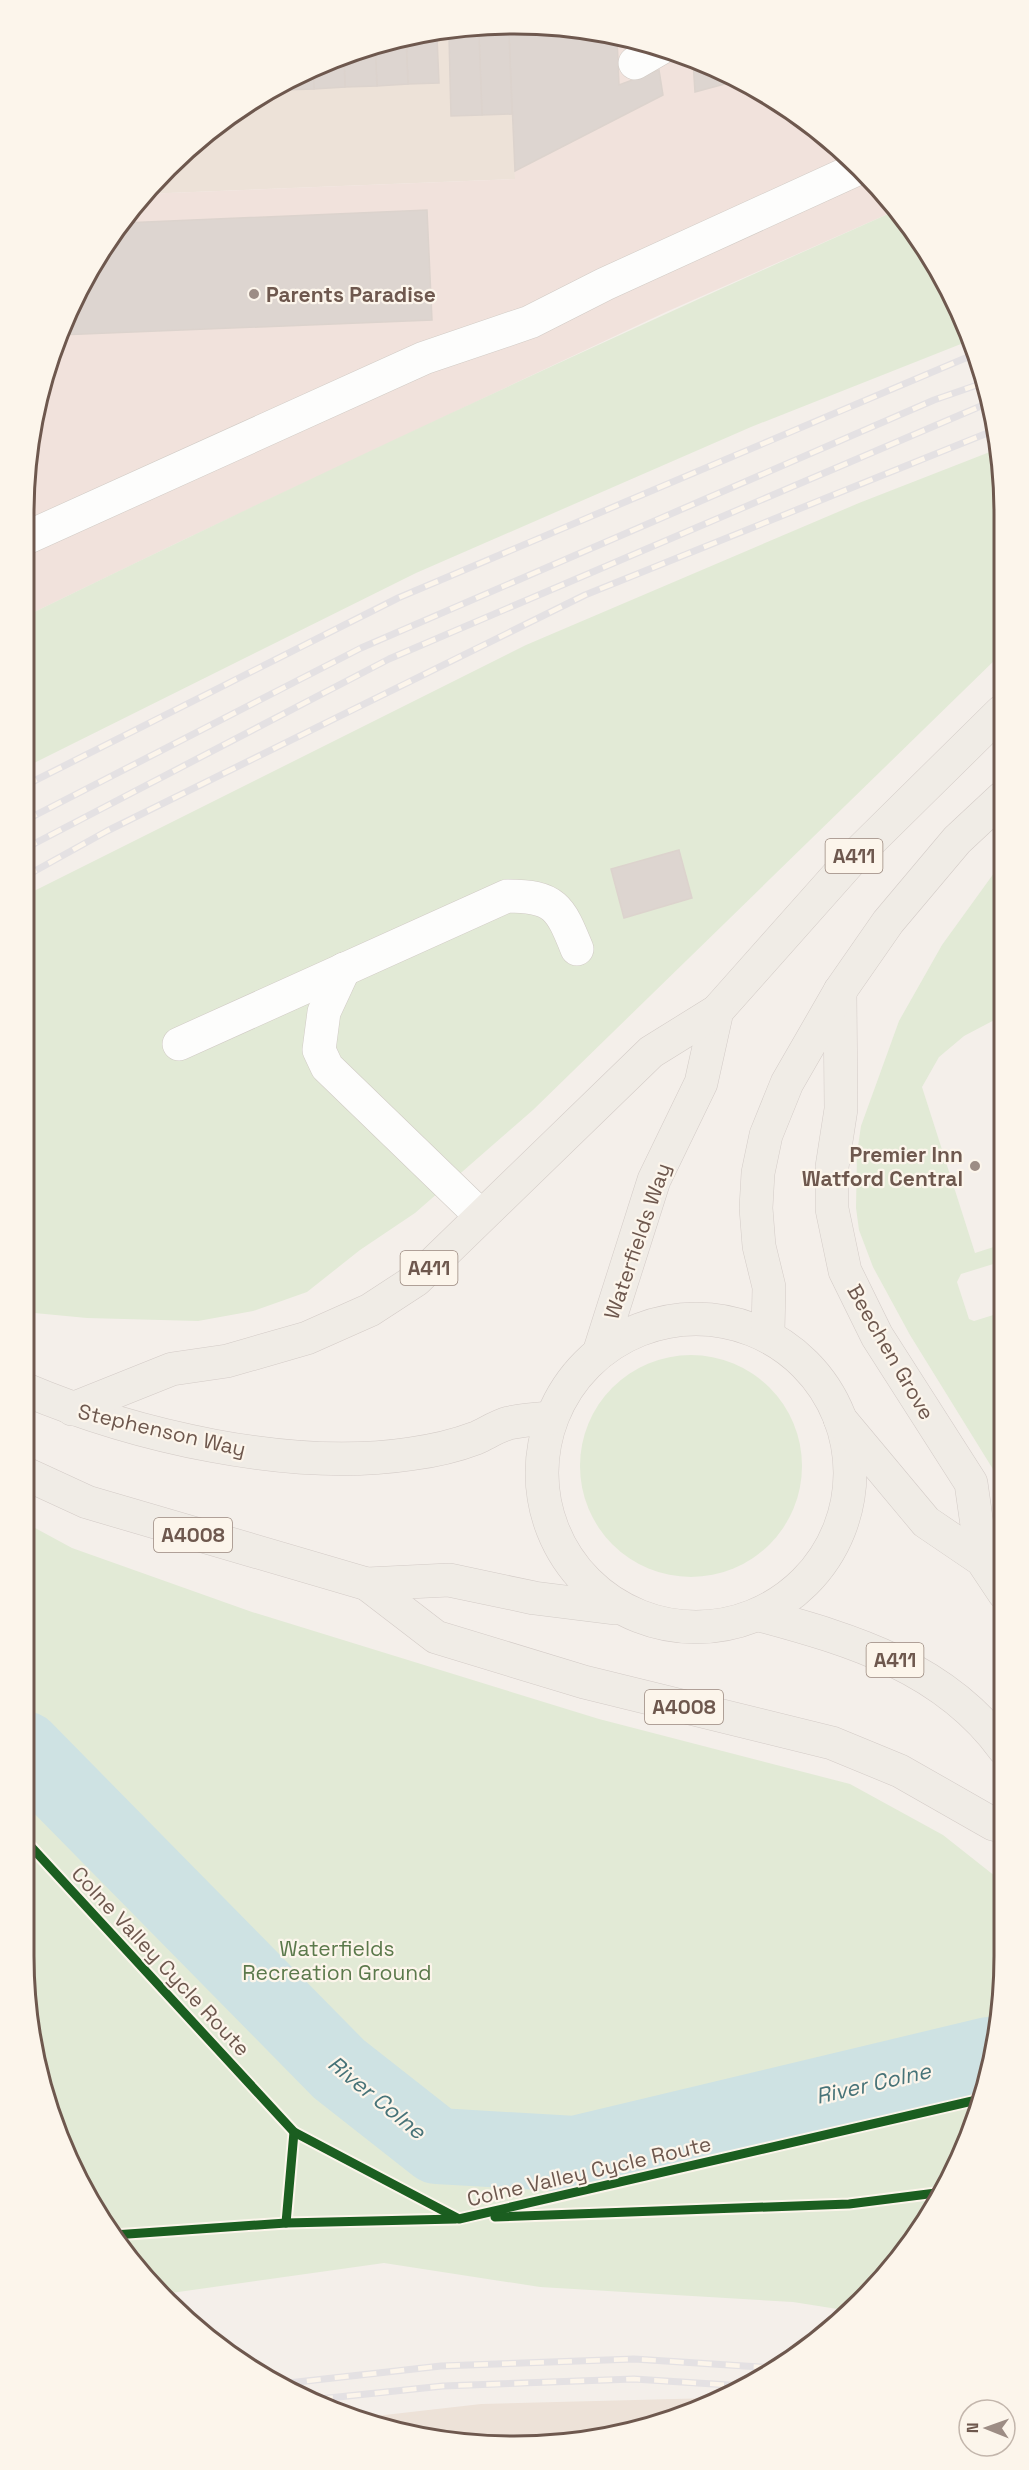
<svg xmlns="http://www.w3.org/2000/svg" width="1029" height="2470" viewBox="0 0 1029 2470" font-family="'Space Grotesk',sans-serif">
<rect width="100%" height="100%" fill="#f4efea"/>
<!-- residential -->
<g fill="#ede2d8">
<polygon points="510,26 579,28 605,34 512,38 515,179 143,194 216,125 298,74 388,41 443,32 509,28"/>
<polygon points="713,2398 610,2437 514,2446 419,2437 367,2417 481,2404"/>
</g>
<!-- commercial -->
<polygon fill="#f1e2dc" points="605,34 672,50 813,125 897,210 666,312 179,542 24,617 24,515 50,357 90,269 143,194 515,179 512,38"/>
<!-- green -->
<g fill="#e2ead6">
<path d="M 897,210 L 903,216 L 968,326 L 971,340 L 751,427 L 416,573 L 24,768 L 24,617 C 313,476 604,340 897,210 Z"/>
<polygon points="1000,448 1001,654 533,1110 415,1213 360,1250 307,1292 253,1311 198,1321 87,1318 24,1312 24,896 526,645 859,503"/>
<polygon points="1002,862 1002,1016 964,1036 939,1057 922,1087 975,1253 1003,1244 1003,1261 961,1274 957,1282 969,1319 974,1321 1003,1312 1004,1487 910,1335 873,1267 859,1230 856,1208 857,1153 861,1126 899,1021 942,945"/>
<circle cx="691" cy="1466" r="111"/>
<polygon points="24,1522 72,1548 252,1612 599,1719 850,1784 943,1835 1005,1884 1005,1955 979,2113 903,2254 850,2311 793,2302 540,2287 384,2263 164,2294 146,2279 90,2200 50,2113 24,1955"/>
</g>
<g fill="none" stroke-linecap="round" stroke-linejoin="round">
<!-- river -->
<polyline stroke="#cee2e3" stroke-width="76" points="24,1749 339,2069 437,2146 575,2154 989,2055"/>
</g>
<!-- building -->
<g fill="#ddd5d0" stroke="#dcd3cd" stroke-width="1.5">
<polygon points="519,26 572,28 572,31 520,34"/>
<polygon points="589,31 617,37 619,85 659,70 663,95 515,171 509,34"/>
<polygon points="509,34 512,114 482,115 479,35"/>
<polygon points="479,35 482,115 451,116 449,37"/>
<polygon points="437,37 439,83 408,84 406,38"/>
<polygon points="406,38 408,84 377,86 375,45"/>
<polygon points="375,45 377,86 345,87 344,57"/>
<polygon points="344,57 345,87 314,89 313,69"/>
<polygon points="693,61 732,82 695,92"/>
<polygon points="313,69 314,89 282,90 282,84"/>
<polygon points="427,210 432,320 60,335 90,269 123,223"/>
<polygon points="679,850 692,898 624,918 611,869"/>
</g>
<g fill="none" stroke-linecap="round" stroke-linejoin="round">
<defs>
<g id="minor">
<polyline points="635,63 661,48"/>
<polyline points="24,539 424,358 530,322 605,284 857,169"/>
<polyline points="344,969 324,1012 319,1050 327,1067 481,1216"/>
<path d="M 179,1044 L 507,896 C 555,896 560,907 577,949"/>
</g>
<g id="major">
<polyline points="840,991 841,1109 832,1167 832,1209 845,1271 877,1336 971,1483 982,1560"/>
<circle cx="696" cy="1473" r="154"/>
<polyline points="768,1332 769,1287 759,1246 756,1208 758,1173 766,1135 787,1083 840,991 888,922 957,840 1002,798"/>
<polyline points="599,1353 654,1180 701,1083 717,1011 853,858 1001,712"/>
<path d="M 24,1389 C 135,1436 290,1472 410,1454 C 433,1451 455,1446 476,1438 C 487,1433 498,1426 509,1423 C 522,1420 537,1419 550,1418"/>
<polyline points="72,1409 172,1369 227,1361 307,1338 370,1310 416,1280 651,1052 717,1011"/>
<polyline points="840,1419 926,1522 982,1560 1004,1593"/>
<polyline points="24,1473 87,1502 367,1584 449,1580 534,1598 614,1608"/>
<polyline points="367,1584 436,1637 584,1682 832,1743 900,1771 993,1824 1005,1827"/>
<path d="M 760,1615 C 853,1640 945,1668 1004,1749"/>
</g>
</defs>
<!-- minor casing -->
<use href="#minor" stroke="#d1cbc5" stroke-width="34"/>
<!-- major casing -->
<use href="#major" stroke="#d3cbc7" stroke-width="34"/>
<!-- minor -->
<use href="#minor" stroke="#fdfdfc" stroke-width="33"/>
<!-- major -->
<use href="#major" stroke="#f0ece6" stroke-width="33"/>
<defs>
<g id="rail">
<polyline points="24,786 398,598 975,354"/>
<polyline points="24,821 361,648 934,400 983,383"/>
<polyline points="24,849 389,659 988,403"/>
<polyline points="24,877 107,831 585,595 995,430"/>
<polyline points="279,2384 441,2366 634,2359 777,2368"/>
<polyline points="319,2399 443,2386 634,2379 745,2386"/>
</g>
</defs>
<!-- rail casing -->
<use href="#rail" stroke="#e4e1e3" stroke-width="7"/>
<!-- rail -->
<use href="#rail" stroke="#fcf5eb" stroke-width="4.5" stroke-dasharray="14" stroke-linecap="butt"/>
<defs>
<g id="cycleway">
<polyline points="24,1839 294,2132 459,2219 981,2099"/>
<polyline points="495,2217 849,2204 936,2193"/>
<polyline points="286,2223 294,2132"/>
<polyline points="114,2235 286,2223 456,2219"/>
</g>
</defs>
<!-- cycleway casing -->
<use href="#cycleway" stroke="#fcf5eb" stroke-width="13"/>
<!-- cycleway -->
<use href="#cycleway" stroke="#1b5e20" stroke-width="9"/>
</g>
<!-- markers -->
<g fill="#9d8d85" stroke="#fcf5eb" stroke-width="2">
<circle cx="254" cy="294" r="6"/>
<circle cx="975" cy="1166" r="6"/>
</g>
<g text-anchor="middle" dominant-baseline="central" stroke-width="4.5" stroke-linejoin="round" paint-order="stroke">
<!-- shield labels -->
<g fill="#fcf5eb" stroke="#99877d" stroke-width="1.5">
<rect x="825.5" y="839" width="57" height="34" rx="4.5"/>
<rect x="400.5" y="1251" width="57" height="34" rx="4.5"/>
<rect x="154" y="1518" width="78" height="34" rx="4.5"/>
<rect x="866.5" y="1643" width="57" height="34" rx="4.5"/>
<rect x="645" y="1690" width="78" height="34" rx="4.5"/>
</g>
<g font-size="20" font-weight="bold" fill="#6e584e">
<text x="854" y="856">A411</text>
<text x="429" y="1268">A411</text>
<text x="193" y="1535">A4008</text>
<text x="895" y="1660">A411</text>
<text x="684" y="1707">A4008</text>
</g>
<!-- poi labels -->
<g font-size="21" font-weight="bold" fill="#6e584e" stroke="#fcf5eb" text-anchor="start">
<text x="266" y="294">Parents Paradise</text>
<text x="963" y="1154" text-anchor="end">Premier Inn<tspan x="963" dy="24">Watford Central</tspan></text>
</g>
<!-- street labels -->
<g font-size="21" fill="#6e584e" stroke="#fcf5eb">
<text transform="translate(637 1241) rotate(-71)">Waterfields Way</text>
<text transform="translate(891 1352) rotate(60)">Beechen Grove</text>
<text transform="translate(162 1430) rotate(13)">Stephenson Way</text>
<text transform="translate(161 1961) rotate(47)">Colne Valley Cycle Route</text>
<text transform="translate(589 2171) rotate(-13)">Colne Valley Cycle Route</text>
</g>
<!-- park labels -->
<g font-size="21" fill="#5b794b" stroke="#fcf5eb">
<text x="337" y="1948">Waterfields<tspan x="337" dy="24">Recreation Ground</tspan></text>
</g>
<!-- water labels -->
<g font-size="22" font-style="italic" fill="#477378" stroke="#fcf5eb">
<text transform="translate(873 2083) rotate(-13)">River Colne</text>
<text transform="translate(377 2097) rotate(39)">River Colne</text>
</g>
</g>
<!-- crop -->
<path d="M0 0H1029V2470H0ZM514 34H514A480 480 0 0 1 994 514V1956A480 480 0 0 1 514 2436H514A480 480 0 0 1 34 1956V514A480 480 0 0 1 514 34Z" fill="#fcf5eb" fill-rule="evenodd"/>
<path fill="none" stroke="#6e584e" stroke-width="3" d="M514 34H514A480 480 0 0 1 994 514V1956A480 480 0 0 1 514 2436H514A480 480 0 0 1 34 1956V514A480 480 0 0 1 514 34Z"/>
<!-- north arrow -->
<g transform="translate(987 2428) rotate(271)"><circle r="28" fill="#fcf5eb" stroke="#c3b6ac" stroke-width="1.5"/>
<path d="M0-4.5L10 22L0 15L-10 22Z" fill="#9d8d85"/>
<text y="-9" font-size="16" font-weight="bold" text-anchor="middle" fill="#6e584e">N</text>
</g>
</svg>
